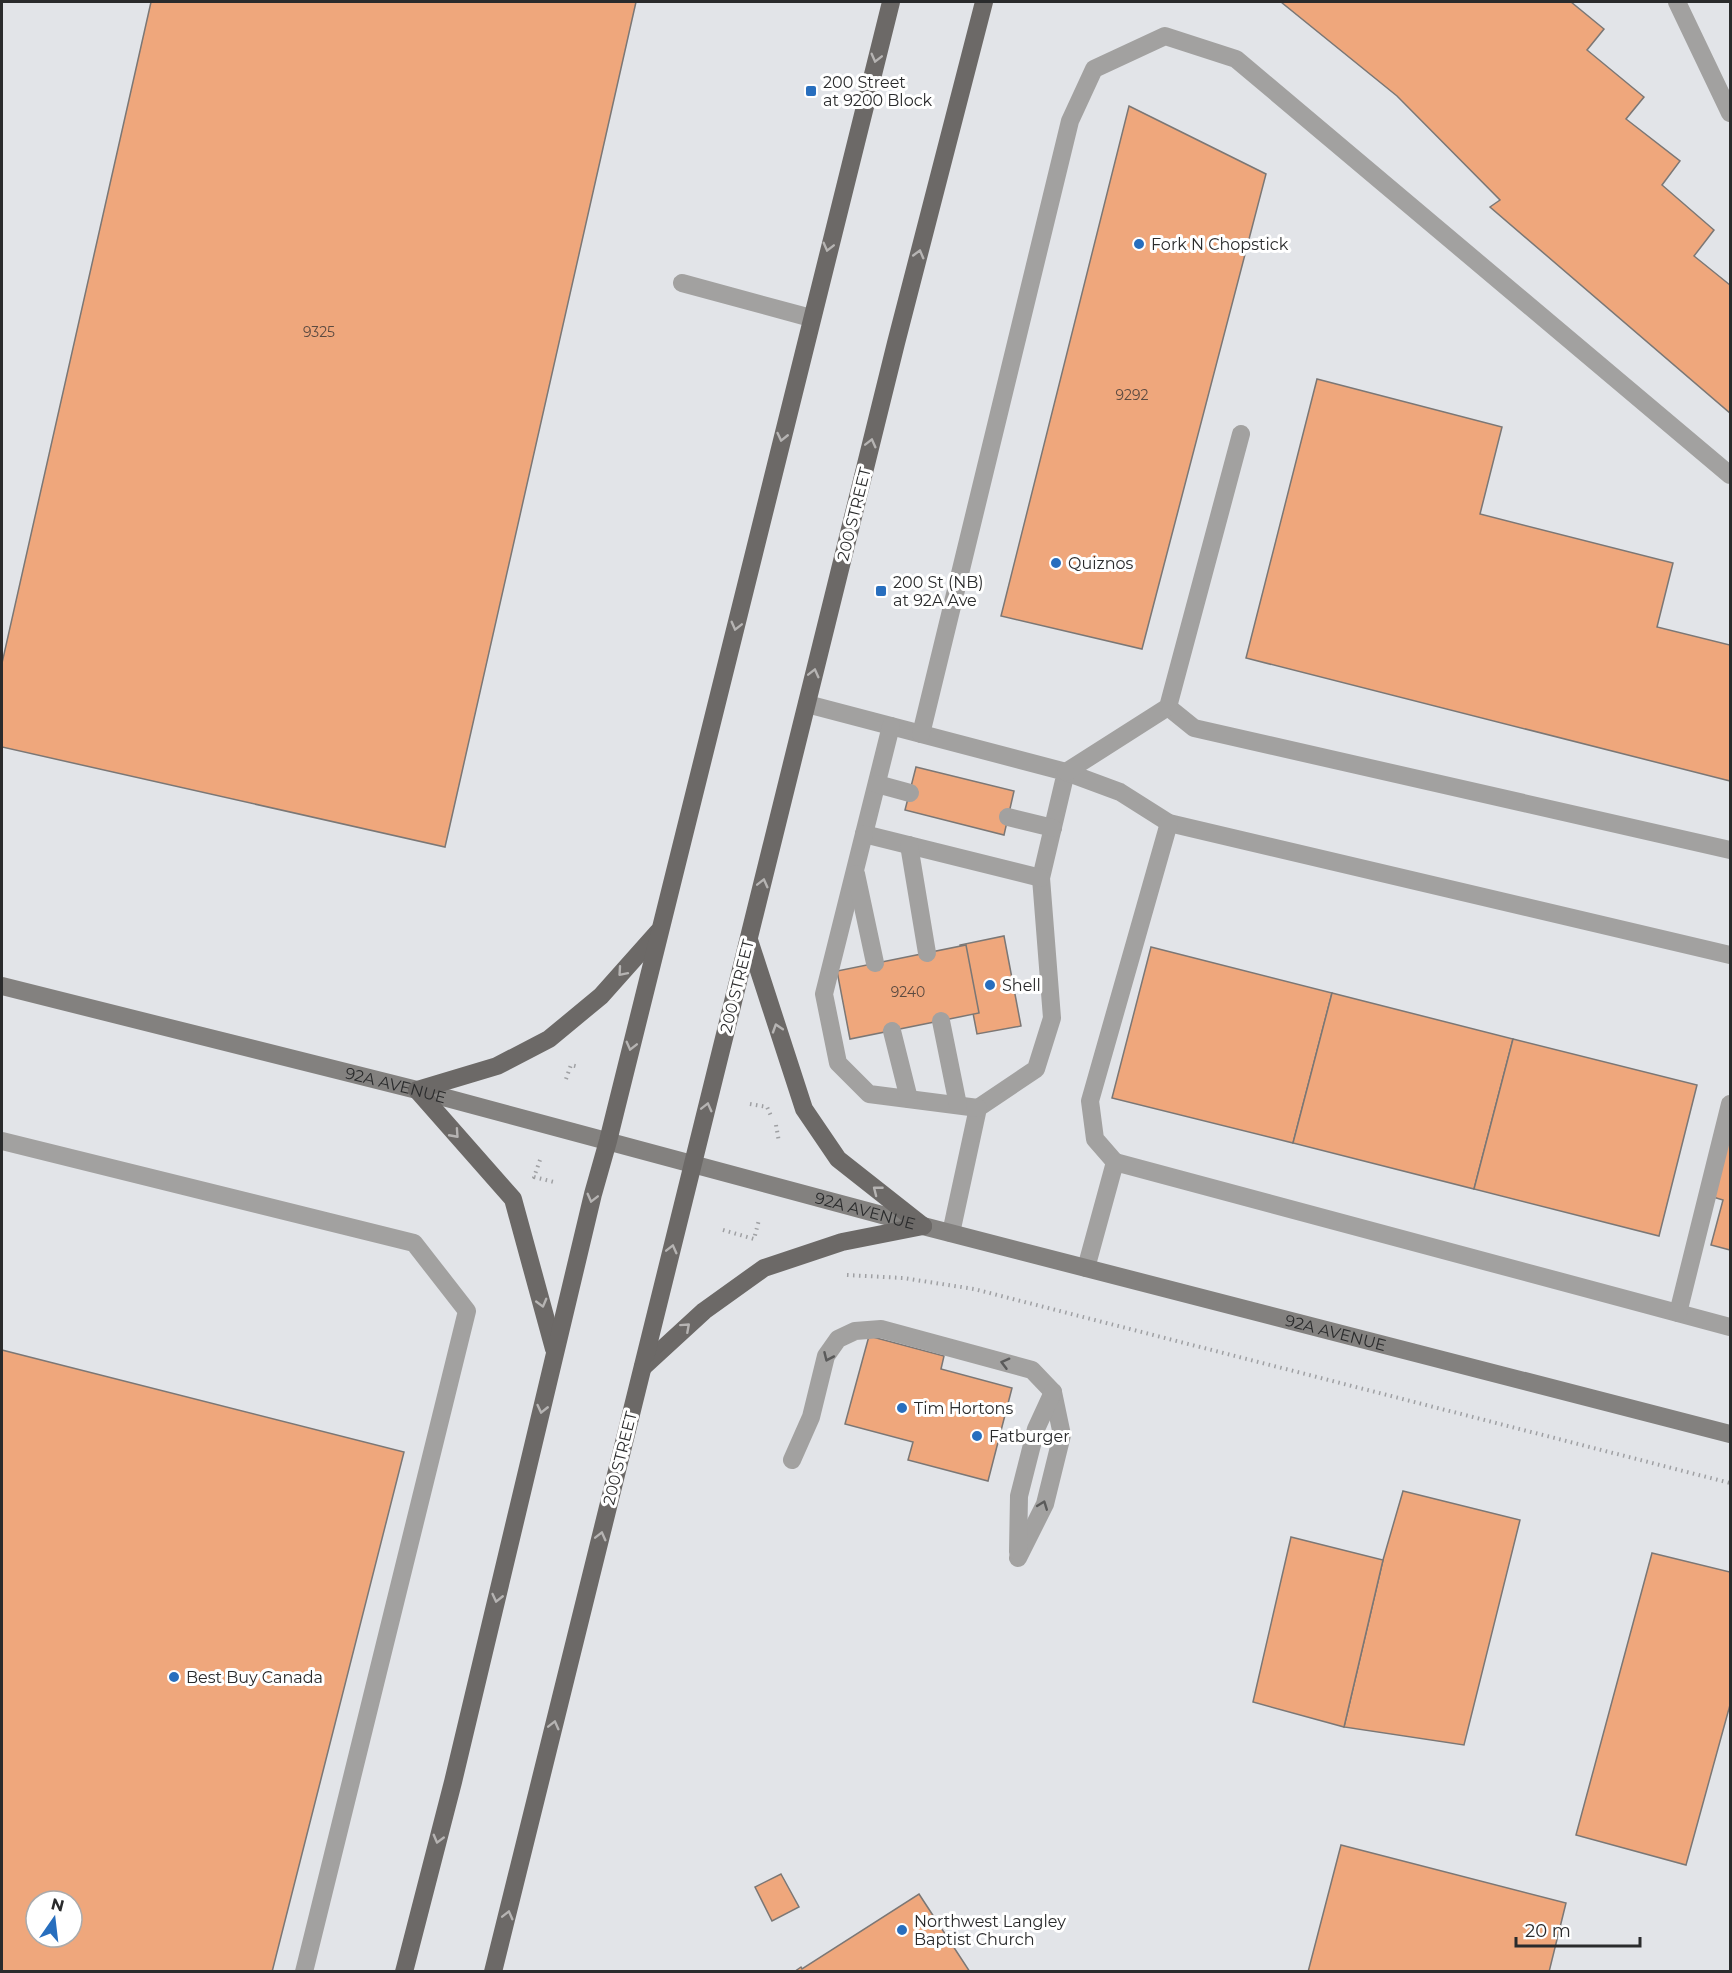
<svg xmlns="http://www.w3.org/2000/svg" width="1732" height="1973" viewBox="0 0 1732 1973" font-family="Montserrat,sans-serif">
<rect width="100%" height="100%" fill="#e2e4e8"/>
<!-- building -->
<g fill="#efa77c" stroke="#7b7775" stroke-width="1.5" fill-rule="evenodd">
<polygon points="151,2 636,2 445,847 2,747 2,663"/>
<polygon points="1281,2 1571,2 1604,29 1587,50 1644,97 1626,119 1680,161 1662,185 1714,230 1694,256 1730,285 1730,413 1490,207 1500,200 1397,96"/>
<polygon points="1129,106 1266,174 1142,649 1001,616"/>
<polygon points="1317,379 1502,427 1480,514 1673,563 1657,627 1730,645 1730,781 1246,658"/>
<polygon points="916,767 1014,791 1004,835 905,810"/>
<polygon points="1004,936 1021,1026 977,1034 960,945"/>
<polygon points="966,945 979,1013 850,1039 837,971"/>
<polygon points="1151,947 1332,993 1293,1143 1112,1098"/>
<polygon points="1332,993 1513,1039 1474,1189 1293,1143"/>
<polygon points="1513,1039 1697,1085 1659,1236 1474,1189"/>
<polygon points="1730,1130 1730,1250 1711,1245 1723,1200 1713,1197"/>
<polygon points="869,1336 944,1356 941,1369 1012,1388 988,1481 908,1460 913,1442 845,1424"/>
<path d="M 2,1350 L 404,1452 L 272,1972 L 2,1972 ZM 36,1901 L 72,1901 L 72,1937 L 36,1937 Z"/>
<polygon points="1403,1491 1520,1520 1464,1745 1344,1727 1383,1560"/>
<polygon points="1291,1537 1383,1560 1344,1727 1253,1702"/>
<polygon points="1652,1553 1730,1572 1730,1705 1686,1865 1576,1835"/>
<polygon points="1341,1845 1566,1903 1549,1972 1308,1972"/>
<polygon points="781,1874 799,1907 772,1921 755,1887"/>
<polygon points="919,1894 970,1972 794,1972 801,1967 802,1969"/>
</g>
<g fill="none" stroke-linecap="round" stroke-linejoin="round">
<!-- path -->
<g stroke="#9fa0a3" stroke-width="4" stroke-dasharray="1.5 4.5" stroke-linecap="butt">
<polyline points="566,1079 571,1065 579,1067"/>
<polyline points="750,1104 767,1107 771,1116"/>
<polyline points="776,1125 779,1142"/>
<polyline points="540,1160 534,1177 554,1182"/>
<polyline points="723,1230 754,1239 759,1220"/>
<polyline points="847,1275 903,1278 974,1289 1730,1483"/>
</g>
<!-- lane -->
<g stroke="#a2a1a0" stroke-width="18">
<polyline points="1677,2 1730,113"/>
<polyline points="682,283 811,318"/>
<polyline points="807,704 1066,772 1041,878 1052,1018 1036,1069 978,1108 951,1233"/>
<polyline points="1168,707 1194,728 1730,850"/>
<polyline points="891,726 864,834 1041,878"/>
<polyline points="921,734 1070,121 1094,69 1165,36 1236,59 1730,475"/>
<polyline points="1066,772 1120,792 1169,823 1730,955"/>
<polyline points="1066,772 1168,707 1241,434"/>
<polyline points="877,784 910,793"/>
<polyline points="1008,817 1053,828"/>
<polyline points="864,834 824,994 838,1063 869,1094 978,1108"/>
<polyline points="909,845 927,953"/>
<polyline points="856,874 875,963"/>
<polyline points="941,1021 958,1105"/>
<polyline points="892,1031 909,1099"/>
<polyline points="2,1141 414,1243 467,1311 304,1972"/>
<polyline points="1115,1162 1095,1139 1090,1101 1169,823"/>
<polyline points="1086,1268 1115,1162 1730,1327"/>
<polyline points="1678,1313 1730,1104"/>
<polyline points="792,1460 811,1417 826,1356 838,1339 855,1331 881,1329 1032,1370 1053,1392 1062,1435 1045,1504 1018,1558"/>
<polyline points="1018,1552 1019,1496 1036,1429 1053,1392"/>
</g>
<!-- secondary -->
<path stroke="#83817f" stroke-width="18" id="s1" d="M 2,986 L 417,1090 L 923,1226 L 1730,1434"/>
<!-- primary -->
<g stroke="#6c6967" stroke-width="18">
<polyline points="749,940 804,1109 838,1159 923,1226"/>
<polyline points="554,1349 513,1199 417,1090 497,1066 549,1039 601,996 658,932"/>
<polyline points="643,1367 704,1311 764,1268 842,1242 923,1226"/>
<polyline points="404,1972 453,1782 593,1194 608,1141 891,2"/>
<polyline points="493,1972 896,343 984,2"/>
</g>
</g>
<!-- one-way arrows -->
<defs><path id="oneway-chevron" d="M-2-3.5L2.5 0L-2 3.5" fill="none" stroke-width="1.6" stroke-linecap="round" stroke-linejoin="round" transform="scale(1.5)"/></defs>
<g stroke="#b6b4b3">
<use href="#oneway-chevron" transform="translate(876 58) rotate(104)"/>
<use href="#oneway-chevron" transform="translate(828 247) rotate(104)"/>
<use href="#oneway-chevron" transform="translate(919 254) rotate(-75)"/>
<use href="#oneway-chevron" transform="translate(782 437) rotate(103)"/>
<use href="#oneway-chevron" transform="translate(871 443) rotate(-76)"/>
<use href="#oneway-chevron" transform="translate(736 626) rotate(104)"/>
<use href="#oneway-chevron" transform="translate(814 673) rotate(-76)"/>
<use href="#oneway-chevron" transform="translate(763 883) rotate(-76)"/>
<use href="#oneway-chevron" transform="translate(622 972) rotate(131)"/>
<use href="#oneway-chevron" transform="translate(777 1028) rotate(-108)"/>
<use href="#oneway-chevron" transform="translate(631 1046) rotate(104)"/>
<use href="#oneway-chevron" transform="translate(707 1107) rotate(-76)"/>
<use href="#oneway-chevron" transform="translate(455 1134) rotate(48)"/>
<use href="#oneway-chevron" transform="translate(877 1190) rotate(-142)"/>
<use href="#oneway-chevron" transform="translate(592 1198) rotate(104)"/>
<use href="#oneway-chevron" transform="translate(672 1249) rotate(-76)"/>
<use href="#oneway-chevron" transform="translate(542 1303) rotate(75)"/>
<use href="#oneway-chevron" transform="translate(686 1327) rotate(-42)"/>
<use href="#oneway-chevron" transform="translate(542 1409) rotate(103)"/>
<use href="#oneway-chevron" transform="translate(601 1536) rotate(-76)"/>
<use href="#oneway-chevron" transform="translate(497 1598) rotate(103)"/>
<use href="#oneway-chevron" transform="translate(554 1725) rotate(-76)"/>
<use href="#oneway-chevron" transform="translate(438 1839) rotate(105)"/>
<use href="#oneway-chevron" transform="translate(508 1915) rotate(-76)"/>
</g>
<g stroke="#5a5a5a">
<use href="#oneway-chevron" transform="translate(828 1357) rotate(114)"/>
<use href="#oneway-chevron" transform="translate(1005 1363) rotate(-165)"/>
<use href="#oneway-chevron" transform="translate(1043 1505) rotate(-69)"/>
</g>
<!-- markers -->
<g fill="#276ebe" stroke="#fff" stroke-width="2">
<rect x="805" y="85" width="12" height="12" rx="3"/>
<circle cx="1139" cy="244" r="6"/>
<circle cx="1056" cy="563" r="6"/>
<rect x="875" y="585" width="12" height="12" rx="3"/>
<circle cx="990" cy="985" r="6"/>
<circle cx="902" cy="1408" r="6"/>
<circle cx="977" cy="1436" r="6"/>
<circle cx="174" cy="1677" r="6"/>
<circle cx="902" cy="1930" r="6"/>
</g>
<g text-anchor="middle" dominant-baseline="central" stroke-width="6" stroke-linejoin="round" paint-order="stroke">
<!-- number labels -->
<g font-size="14" fill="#5b4a40">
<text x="319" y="332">9325</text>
<text x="1132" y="395">9292</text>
<text x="908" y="992">9240</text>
</g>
<!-- poi labels -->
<g font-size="16" fill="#2a2b2c" stroke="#fff" text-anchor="start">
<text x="823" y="82">200 Street<tspan x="823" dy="18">at 9200 Block</tspan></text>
<text x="1151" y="244">Fork N Chopstick</text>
<text x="1068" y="563">Quiznos</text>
<text x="893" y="582">200 St (NB)<tspan x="893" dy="18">at 92A Ave</tspan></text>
<text x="1002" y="985">Shell</text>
<text x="914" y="1408">Tim Hortons</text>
<text x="989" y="1436">Fatburger</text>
<text x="186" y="1677">Best Buy Canada</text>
<text x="914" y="1921">Northwest Langley<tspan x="914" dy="18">Baptist Church</tspan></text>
</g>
<!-- street labels -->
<g font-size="16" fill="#2a2b2c" stroke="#fff">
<text transform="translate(854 514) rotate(-76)">200 STREET</text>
<text transform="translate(737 986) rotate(-76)">200 STREET</text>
<text stroke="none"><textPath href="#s1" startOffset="406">92A AVENUE</textPath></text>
<text stroke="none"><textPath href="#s1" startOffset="892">92A AVENUE</textPath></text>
<text stroke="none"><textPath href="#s1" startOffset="1378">92A AVENUE</textPath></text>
<text transform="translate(620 1458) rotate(-76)">200 STREET</text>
</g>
</g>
<!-- border -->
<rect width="1732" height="1973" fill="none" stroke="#2a2b2c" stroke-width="6"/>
<!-- north arrow -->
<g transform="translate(54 1919) rotate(14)"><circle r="28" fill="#ffffff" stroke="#aaaaab" stroke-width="1.5"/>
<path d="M0-4.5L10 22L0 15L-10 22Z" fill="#276ebe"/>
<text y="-9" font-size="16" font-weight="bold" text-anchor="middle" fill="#2a2b2c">N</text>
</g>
<!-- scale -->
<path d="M1516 1937v9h124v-9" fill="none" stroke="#2a2b2c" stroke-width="3"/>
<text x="1525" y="1937" font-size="18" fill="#2a2b2c" stroke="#ffffff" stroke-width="4.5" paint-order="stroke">20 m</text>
</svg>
